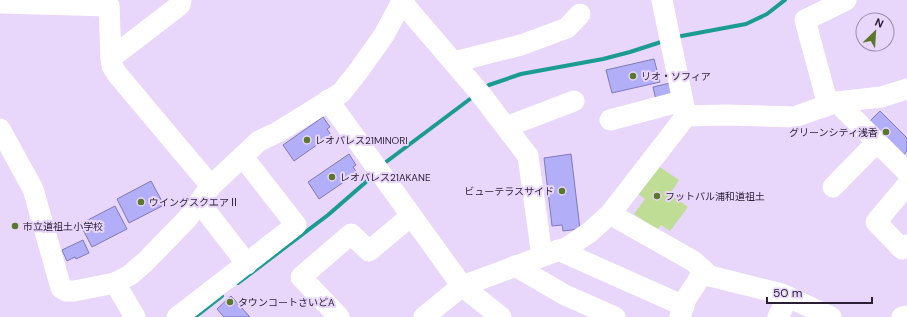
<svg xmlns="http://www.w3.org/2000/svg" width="907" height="317" viewBox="0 0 907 317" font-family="'DM Sans','Noto Sans JP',sans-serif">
<rect width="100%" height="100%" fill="#e8d6fb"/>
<!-- green -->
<polygon fill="#bfdd95" points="657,165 679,180 670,194 688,207 670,231 661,225 657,230 634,214 645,199 637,193"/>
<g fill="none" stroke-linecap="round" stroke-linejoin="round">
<!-- stream -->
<g stroke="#1a9c92" stroke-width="4">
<polyline points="676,37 746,24 767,14 785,0"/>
<polyline points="484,88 489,85 521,74 603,59 630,52 664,41"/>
<polyline points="382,165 474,96"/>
<polyline points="238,283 328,215 374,175"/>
<polyline points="195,317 222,296"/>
</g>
</g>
<!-- building -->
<g fill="#b3aef8" stroke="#7f7ab5">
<polygon points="654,59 660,82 612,93 606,70"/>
<polygon points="670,83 673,95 656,100 653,87"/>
<polygon points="880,111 907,138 907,151 900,159 866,125"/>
<polygon points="323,117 330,127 327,129 331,135 294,161 283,145"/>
<polygon points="349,154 356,165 353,167 357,173 319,199 308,182"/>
<polygon points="571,154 580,229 563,231 562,225 552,226 544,158"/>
<polygon points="151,181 164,205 129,223 117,199"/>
<polygon points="115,206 127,229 92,247 80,224"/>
<polygon points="83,240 89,253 76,259 75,257 67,261 62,250"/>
<polygon points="231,296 250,317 224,317 217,309"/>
</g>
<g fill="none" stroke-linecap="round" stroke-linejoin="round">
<!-- minor -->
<g stroke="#fff" stroke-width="21">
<polyline points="403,0 407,8 479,92 528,156 542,256"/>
<polyline points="662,0 686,116 726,115 794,117 837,102 881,97 907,89"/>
<polyline points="0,3 109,6 111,58 180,5 181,0"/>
<polyline points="111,58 112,66 117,74 211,186"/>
<polyline points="454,62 521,45 567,28 580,14"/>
<polyline points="328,100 462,286 501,317"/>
<polyline points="837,102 907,172"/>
<polyline points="828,105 805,20 846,0"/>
<polyline points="610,120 682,101"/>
<polyline points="506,127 574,101"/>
<polyline points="0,129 33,189 61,288 66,291 74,291 115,283 130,275 145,262 187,219 211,186 259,141 278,132 341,93 357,73 384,35 399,7 402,0"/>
<polyline points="907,185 876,222 902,249 907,245"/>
<polyline points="833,187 877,142"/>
<polyline points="199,202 247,264"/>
<polyline points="610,214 686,116"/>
<polyline points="558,250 684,306"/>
<polyline points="515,266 565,295 615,317"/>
<polyline points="115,283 135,317"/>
<polyline points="177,317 184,312 296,225 243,157"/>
<polyline points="339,317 301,277 351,234 369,251 411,216"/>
<polyline points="424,317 462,286 568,247 590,232 610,214 693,261 710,276 782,294 831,317"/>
<polyline points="680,317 686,299 704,271"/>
<polyline points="778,317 788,297"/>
<polyline points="902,317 907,316"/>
</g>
</g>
<!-- markers -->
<g fill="#5b772c" stroke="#e8d6fb" stroke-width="1.5">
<circle cx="633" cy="76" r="4"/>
<circle cx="886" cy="132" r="4"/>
<circle cx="307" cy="140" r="4"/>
<circle cx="332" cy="177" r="4"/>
<circle cx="562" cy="191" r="4"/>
<circle cx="657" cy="196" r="4"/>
<circle cx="141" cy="202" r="4"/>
<circle cx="15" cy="226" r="4"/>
<circle cx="230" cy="302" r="4"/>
</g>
<g text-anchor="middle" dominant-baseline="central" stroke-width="4" stroke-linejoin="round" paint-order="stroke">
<!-- poi labels -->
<g font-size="10" fill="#2b1f36" stroke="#e8d6fb" text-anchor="start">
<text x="641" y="76">リオ・ソフィア</text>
<text x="878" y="132" text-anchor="end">グリーンシティ浅香</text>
<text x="315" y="140">レオパレス21MINORI</text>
<text x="340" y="177">レオパレス21AKANE</text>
<text x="554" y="191" text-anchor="end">ビューテラスサイド</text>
<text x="665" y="196">フットパル浦和道祖土</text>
<text x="149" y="202">ウイングスクエアⅡ</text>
<text x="23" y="226">市立道祖土小学校</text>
<text x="238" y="302">タウンコートさいどA</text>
</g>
</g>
<!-- north arrow -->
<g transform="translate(875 32) rotate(25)"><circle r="19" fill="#e8d6fb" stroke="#9c8dac"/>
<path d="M0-3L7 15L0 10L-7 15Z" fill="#5b772c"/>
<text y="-6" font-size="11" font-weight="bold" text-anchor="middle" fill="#2b1f36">N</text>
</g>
<!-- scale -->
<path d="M767 297v6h105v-6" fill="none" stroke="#2b1f36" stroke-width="2"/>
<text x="773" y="297" font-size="12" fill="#2b1f36" stroke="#e8d6fb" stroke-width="3" paint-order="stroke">50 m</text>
</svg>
